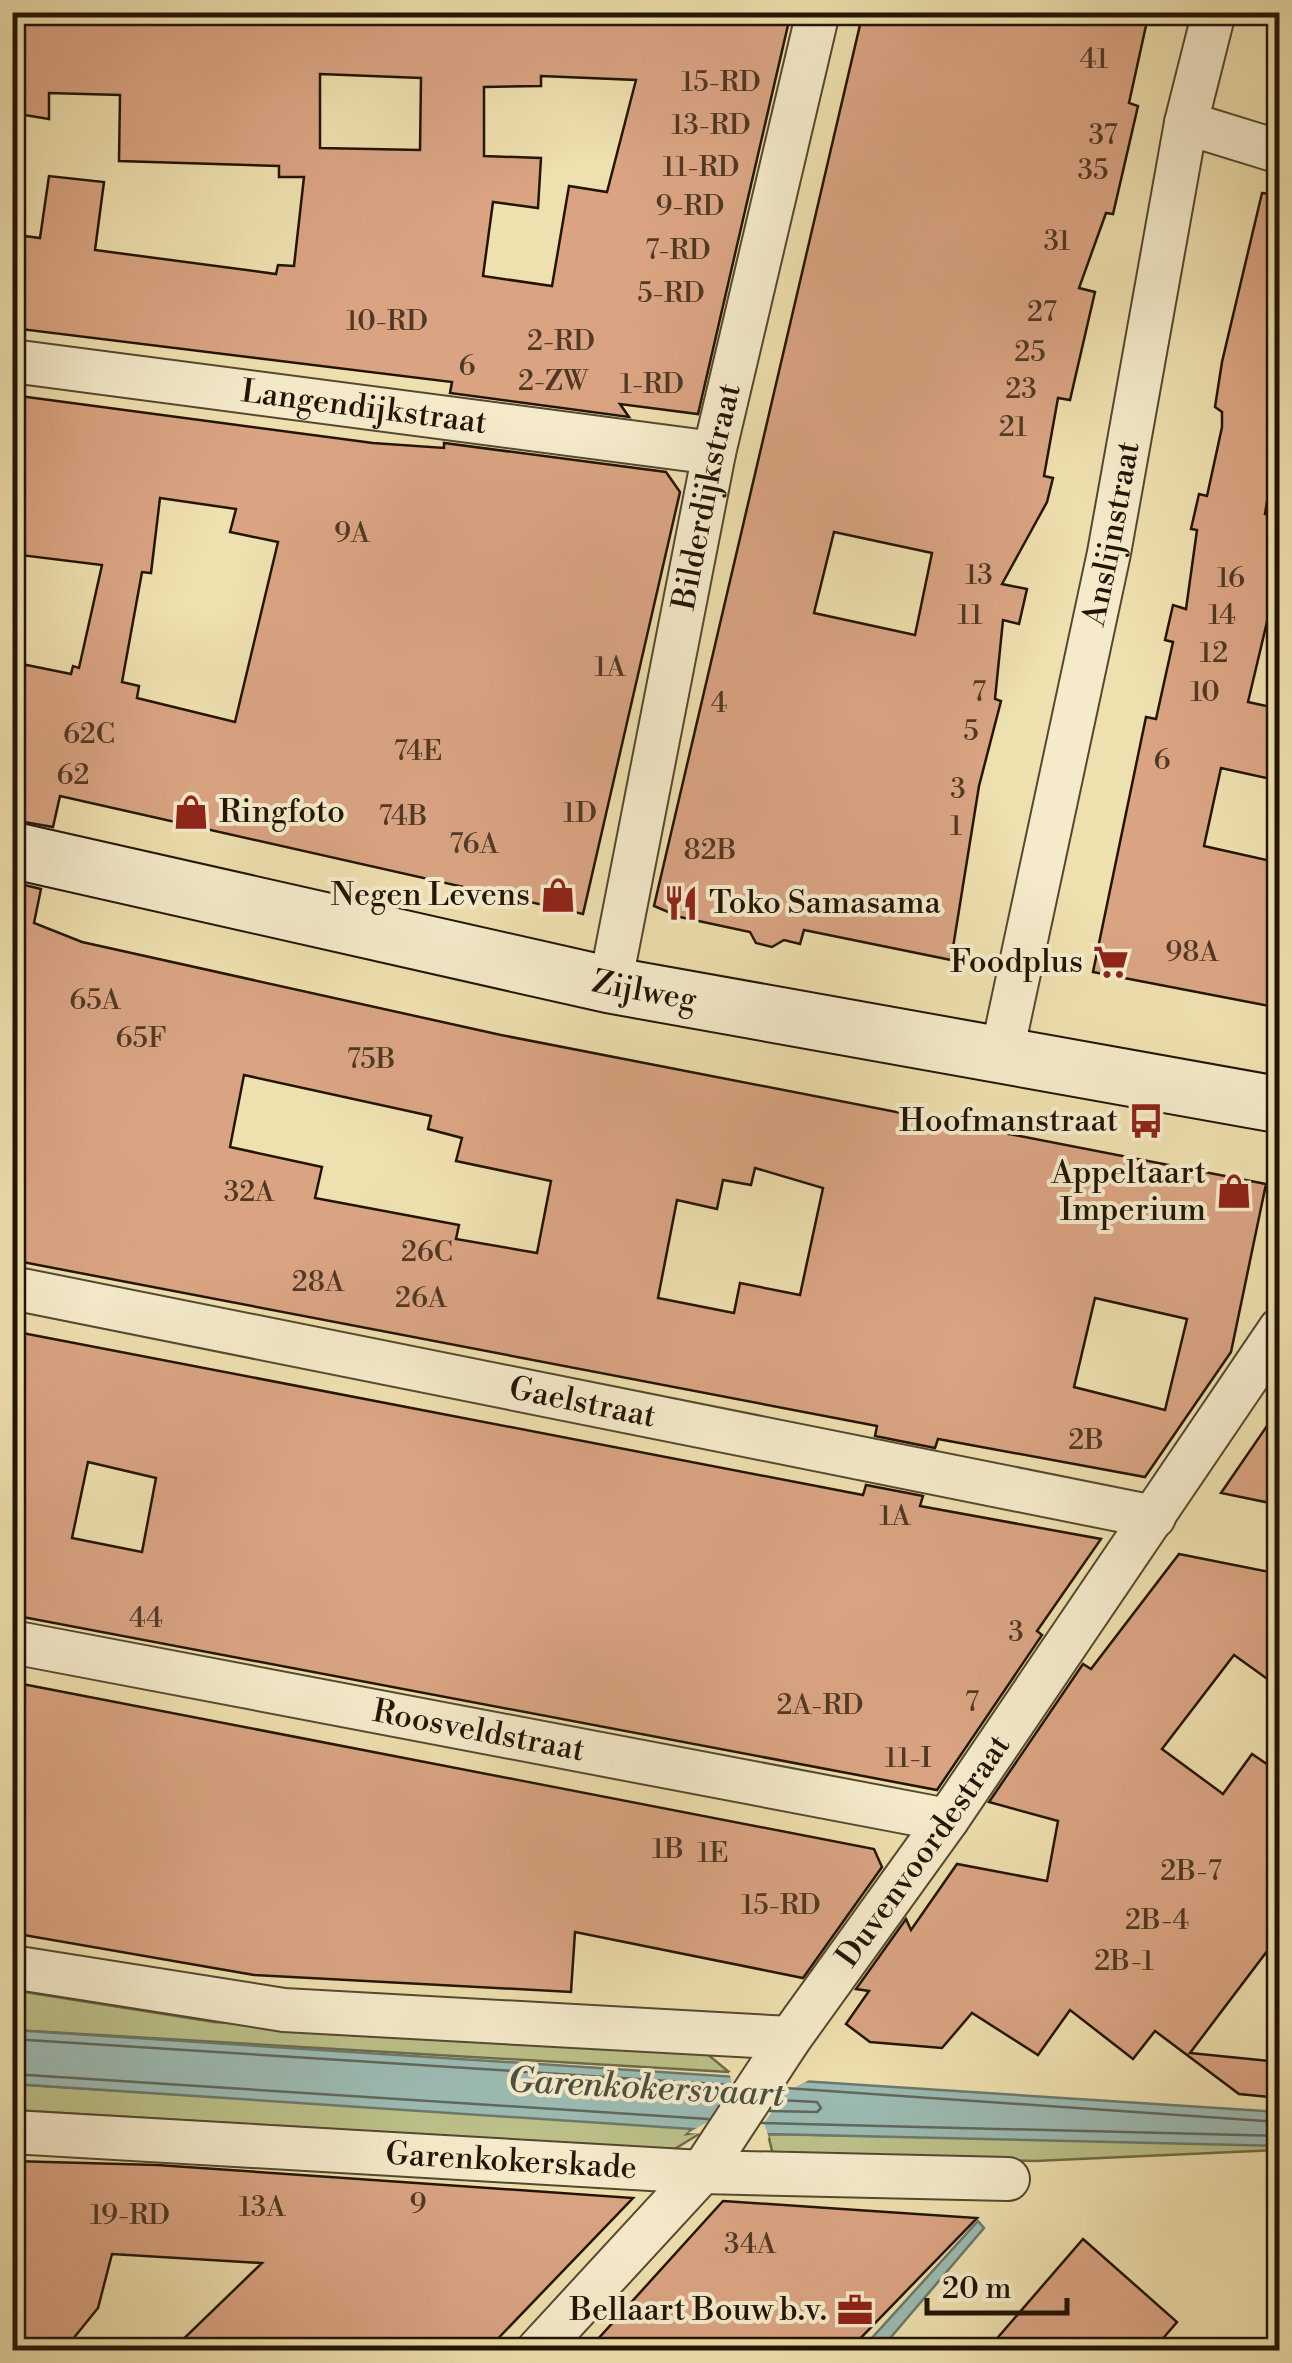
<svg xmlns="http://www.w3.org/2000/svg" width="1292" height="2363" viewBox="0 0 1292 2363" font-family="'Libre Bodoni',serif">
<rect width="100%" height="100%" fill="#efe0af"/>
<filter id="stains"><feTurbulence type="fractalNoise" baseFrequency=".002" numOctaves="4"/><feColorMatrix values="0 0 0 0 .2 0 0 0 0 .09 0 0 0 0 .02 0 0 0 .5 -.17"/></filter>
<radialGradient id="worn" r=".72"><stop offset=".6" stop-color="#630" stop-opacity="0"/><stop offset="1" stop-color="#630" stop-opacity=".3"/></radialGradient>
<!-- green -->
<g fill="#bcc189" stroke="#6f6b47" stroke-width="2.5">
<polygon points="12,1990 214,2022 706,2053 729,2072 13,2030"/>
<polygon points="12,2084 689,2126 694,2127 687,2134 704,2131 673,2150 13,2110"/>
<polygon points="768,2134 1230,2143 1279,2146 1279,2150 1035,2161 773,2155"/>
</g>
<!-- water -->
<g fill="#9cbbb3" stroke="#6b796d" stroke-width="2.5">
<polygon points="12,2030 1279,2112 1279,2146 768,2134 13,2084"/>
<polygon points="978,2221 984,2228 880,2350 861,2350"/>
</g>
<!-- pier -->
<polygon fill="#efe0af" points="729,2072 809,2075 811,2079 786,2092 764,2123 769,2138 688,2133 711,2120 733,2087"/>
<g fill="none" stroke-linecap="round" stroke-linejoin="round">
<!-- shore -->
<g stroke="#5f685c" stroke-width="2.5">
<polyline points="12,2039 731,2085"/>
<polyline points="12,2074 708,2119"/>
<polyline points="785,2088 1280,2122"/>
<polyline points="770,2111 817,2112 821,2108 817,2102 778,2100"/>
<polyline points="762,2123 1280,2136"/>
</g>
</g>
<!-- building -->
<g fill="#daa483" stroke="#221505" stroke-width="2.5" fill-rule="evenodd">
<path d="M 12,12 L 791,12 L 698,414 L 620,404 L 629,417 L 450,393 L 452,382 L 12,328 L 17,235 L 40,238 L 49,176 L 104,182 L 95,250 L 276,274 L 278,265 L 294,266 L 304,177 L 279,177 L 279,166 L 119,161 L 120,95 L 49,93 L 49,119 L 12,113 ZM 320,74 L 421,78 L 420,150 L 320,148 ZM 541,76 L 636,80 L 607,192 L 569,186 L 552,286 L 483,276 L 493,202 L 538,208 L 541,158 L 484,156 L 484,87 L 541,86 Z"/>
<path d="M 863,12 L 1149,12 L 1129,103 L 1138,106 L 1113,214 L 1106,213 L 1079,288 L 1095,292 L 1070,400 L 1058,398 L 1044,476 L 1053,478 L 1047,502 L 1002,584 L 1027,589 L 1019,624 L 1003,620 L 995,699 L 1001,701 L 979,786 L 951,960 L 804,930 L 800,944 L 784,940 L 772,947 L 756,943 L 750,932 L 680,917 L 654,906 ZM 834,532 L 932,553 L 915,635 L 814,613 Z"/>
<polygon points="1262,193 1280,195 1280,422 1265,514 1280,517 1280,567 1248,702 1280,709 1280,781 1221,768 1204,846 1280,863 1280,1008 1093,972 1146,717 1156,719 1173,642 1165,640 1173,605 1186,609 1197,530 1191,529 1199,494 1207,496 1222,427 1222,412 1215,407 1222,362"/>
<path d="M 12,395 L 373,443 L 444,448 L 444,443 L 666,472 L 680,492 L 583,914 L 60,796 L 53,827 L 12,820 L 12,662 L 71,674 L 73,666 L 79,668 L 102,565 L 12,554 ZM 160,498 L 236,509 L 230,532 L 278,542 L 235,722 L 137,698 L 139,686 L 122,682 L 142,572 L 151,573 Z"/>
<path d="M 12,882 L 41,889 L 34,923 L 82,942 L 501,1035 L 1266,1184 L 1231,1352 L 1145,1477 L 938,1439 L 935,1448 L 875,1436 L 877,1426 L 12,1260 ZM 244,1075 L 431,1116 L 428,1129 L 462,1138 L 456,1161 L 551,1181 L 537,1253 L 456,1239 L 459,1225 L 315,1198 L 322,1167 L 230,1147 ZM 755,1168 L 823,1188 L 800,1295 L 740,1283 L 734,1313 L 658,1298 L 677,1200 L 717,1209 L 723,1180 L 751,1185 ZM 1095,1298 L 1187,1319 L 1165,1410 L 1074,1387 Z"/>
<path d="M 12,1331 L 863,1495 L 866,1485 L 923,1496 L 920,1506 L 1101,1539 L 1037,1631 L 1042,1635 L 937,1790 L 12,1615 ZM 88,1462 L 156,1478 L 142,1552 L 72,1538 Z"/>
<polygon points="1280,1407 1280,1505 1221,1493"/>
<polygon points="1179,1554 1280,1574 1280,1688 1234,1655 1162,1749 1223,1794 1252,1754 1280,1773 1280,1934 1190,2053 1280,2062 1280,2098 1239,2094 1155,2031 1133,2059 1070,2010 1038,2055 972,2013 942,2048 870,2042 846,2024 869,1991 856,1989 906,1919 911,1930 957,1864 1047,1881 1058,1821 989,1802 1083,1664 1091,1669"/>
<polygon points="12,1682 874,1849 882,1867 803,1978 575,1932 571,1992 254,1975 12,1933"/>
<polygon points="12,2161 157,2165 633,2198 487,2350 172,2350 262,2263 112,2254 98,2308 64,2350 12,2350"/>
<polygon points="723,2201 857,2210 977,2218 849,2350 588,2350"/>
<polygon points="1083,2239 1177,2322 1153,2350 987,2350"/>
</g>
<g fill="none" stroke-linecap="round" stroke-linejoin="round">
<defs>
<g id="minor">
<polyline points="1186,123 1280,152"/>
<path id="s1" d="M 12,361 L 714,453"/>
<path id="s2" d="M 610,985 L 714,453 L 818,12"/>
<path id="s3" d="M 1002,1052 L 1109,553 L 1186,123 L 1214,12"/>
<path id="s4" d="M 12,1288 L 1154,1517"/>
<path id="s5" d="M 12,1642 L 947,1820"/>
<polyline points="12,1967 284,2010 790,2038"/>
<path id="s6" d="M 12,2132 L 702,2172 L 1008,2179"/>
<path id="s7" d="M 538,2350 L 702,2172 L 790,2038 L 947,1820 L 1280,1329"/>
</g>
<g id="secondary">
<path id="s8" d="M 12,850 L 610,985 L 1280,1105"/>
</g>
</defs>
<!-- minor casing -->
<use href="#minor" stroke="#554830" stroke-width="46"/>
<!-- secondary casing -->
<use href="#secondary" stroke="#221505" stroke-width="59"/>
<!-- minor -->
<use href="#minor" stroke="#f5ebcb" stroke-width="42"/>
<!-- secondary -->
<use href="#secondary" stroke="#f5ebcb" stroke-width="55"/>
<!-- rail -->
<polyline stroke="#221505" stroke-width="8" stroke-dasharray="18 18" stroke-linecap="butt" points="1269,2350 1280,2334"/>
</g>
<!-- icons -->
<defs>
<symbol id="shop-bare" viewBox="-9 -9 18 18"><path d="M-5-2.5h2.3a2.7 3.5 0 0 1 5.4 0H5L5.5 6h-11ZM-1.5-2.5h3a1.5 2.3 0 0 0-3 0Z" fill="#8f2418" stroke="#f5ebcb" stroke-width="2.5" paint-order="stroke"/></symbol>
<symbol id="restaurant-bare" viewBox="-9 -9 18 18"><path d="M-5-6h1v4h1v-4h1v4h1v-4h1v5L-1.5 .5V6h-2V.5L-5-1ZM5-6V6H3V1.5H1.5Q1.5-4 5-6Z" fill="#8f2418" stroke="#f5ebcb" stroke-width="2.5" paint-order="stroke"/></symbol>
<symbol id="supermarket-bare" viewBox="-9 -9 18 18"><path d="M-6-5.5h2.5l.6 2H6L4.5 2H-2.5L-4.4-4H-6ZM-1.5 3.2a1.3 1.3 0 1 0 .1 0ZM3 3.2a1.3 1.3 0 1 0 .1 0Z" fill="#8f2418" stroke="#f5ebcb" stroke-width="2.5" paint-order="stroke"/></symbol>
<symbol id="bus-bare" viewBox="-9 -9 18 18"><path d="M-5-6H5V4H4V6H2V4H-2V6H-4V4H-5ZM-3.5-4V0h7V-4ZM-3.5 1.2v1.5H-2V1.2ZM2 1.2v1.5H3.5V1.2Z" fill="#8f2418" stroke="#f5ebcb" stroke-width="2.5" paint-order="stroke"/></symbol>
<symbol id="office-bare" viewBox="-9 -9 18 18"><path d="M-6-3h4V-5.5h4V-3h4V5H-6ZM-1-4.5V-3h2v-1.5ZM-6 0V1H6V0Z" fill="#8f2418" stroke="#f5ebcb" stroke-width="2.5" paint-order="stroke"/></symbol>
</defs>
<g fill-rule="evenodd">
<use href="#shop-bare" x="166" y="787" width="50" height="50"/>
<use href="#shop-bare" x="533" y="870" width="50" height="50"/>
<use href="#restaurant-bare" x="656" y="878" width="50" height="50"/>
<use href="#supermarket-bare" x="1086" y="937" width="50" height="50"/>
<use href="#bus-bare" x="1121" y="1096" width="50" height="50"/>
<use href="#shop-bare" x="1209" y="1166" width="50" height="50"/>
<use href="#office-bare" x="830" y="2285" width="50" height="50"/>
</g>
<g text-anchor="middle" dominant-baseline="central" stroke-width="8" stroke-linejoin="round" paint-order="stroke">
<!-- number labels -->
<g font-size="28" fill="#503924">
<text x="1094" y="59">41</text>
<text x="721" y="82">15-RD</text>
<text x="711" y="125">13-RD</text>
<text x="1103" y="135">37</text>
<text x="701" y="167">11-RD</text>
<text x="1093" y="170">35</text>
<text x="690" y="206">9-RD</text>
<text x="1057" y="241">31</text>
<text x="678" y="250">7-RD</text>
<text x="671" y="293">5-RD</text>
<text x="1042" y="312">27</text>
<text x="387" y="321">10-RD</text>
<text x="561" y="341">2-RD</text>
<text x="1030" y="352">25</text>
<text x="467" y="366">6</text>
<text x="553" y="381">2-ZW</text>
<text x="652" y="384">1-RD</text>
<text x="1021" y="389">23</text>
<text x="1013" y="427">21</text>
<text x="352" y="533">9A</text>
<text x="979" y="575">13</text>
<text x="1231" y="578">16</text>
<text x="970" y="615">11</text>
<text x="1222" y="615">14</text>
<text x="1214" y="653">12</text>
<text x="610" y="667">1A</text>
<text x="979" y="692">7</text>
<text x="1205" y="692">10</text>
<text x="719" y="703">4</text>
<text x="971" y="731">5</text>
<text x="89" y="734">62C</text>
<text x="418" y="751">74E</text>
<text x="1162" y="760">6</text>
<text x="73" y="775">62</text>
<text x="958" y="789">3</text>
<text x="580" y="813">1D</text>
<text x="403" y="816">74B</text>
<text x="956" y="826">1</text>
<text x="474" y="844">76A</text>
<text x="710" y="850">82B</text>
<text x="1192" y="952">98A</text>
<text x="95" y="1000">65A</text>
<text x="141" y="1038">65F</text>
<text x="371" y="1059">75B</text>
<text x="249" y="1192">32A</text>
<text x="427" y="1252">26C</text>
<text x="318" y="1282">28A</text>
<text x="421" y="1298">26A</text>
<text x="1086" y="1440">2B</text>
<text x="895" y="1516">1A</text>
<text x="146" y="1618">44</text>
<text x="1016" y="1632">3</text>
<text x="972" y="1702">7</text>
<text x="820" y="1705">2A-RD</text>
<text x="908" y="1758">11-I</text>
<text x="668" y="1849">1B</text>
<text x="713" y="1853">1E</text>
<text x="1191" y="1871">2B-7</text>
<text x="781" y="1905">15-RD</text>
<text x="1157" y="1920">2B-4</text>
<text x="1124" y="1961">2B-1</text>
<text x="418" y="2204">9</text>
<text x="262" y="2207">13A</text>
<text x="130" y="2215">19-RD</text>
<text x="750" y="2244">34A</text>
</g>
<!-- street labels -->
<g font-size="32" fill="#221505" stroke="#f5ebcb">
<text stroke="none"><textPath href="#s1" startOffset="355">Langendijkstraat</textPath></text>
<text stroke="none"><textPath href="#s2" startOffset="498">Bilderdijkstraat</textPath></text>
<text stroke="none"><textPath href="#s3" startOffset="530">Anslijnstraat</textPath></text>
<text stroke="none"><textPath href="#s8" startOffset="648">Zijlweg</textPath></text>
<text stroke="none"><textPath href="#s4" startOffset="582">Gaelstraat</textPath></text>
<text stroke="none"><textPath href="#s5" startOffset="475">Roosveldstraat</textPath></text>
<text stroke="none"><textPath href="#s7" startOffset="632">Duvenvoordestraat</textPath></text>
<text stroke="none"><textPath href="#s6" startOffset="500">Garenkokerskade</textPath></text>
</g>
<!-- poi labels -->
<g font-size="32" fill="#221505" stroke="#f5ebcb" text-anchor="end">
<text x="219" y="812" text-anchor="start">Ringfoto</text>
<text x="530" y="895">Negen Levens</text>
<text x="709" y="903" text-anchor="start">Toko Samasama</text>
<text x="1083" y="962">Foodplus</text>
<text x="1118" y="1121">Hoofmanstraat</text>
<text x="1206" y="1173">Appeltaart<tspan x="1206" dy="37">Imperium</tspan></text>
<text x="827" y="2310">Bellaart Bouw b.v.</text>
</g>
<!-- water labels -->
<g font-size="35" font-style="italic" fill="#4d4f42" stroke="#f5ebcb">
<text transform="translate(646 2088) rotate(3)">Garenkokersvaart</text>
</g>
</g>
<!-- margin -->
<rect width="1292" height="2363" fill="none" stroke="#efe0af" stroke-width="50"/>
<rect x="15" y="15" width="1262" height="2333" fill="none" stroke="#221505" stroke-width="5"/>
<rect x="25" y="25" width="1242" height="2313" fill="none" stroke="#221505" stroke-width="2.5"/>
<!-- scale -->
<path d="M927 2298v15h140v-15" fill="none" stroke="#221505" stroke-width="5"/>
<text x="942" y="2298" font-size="30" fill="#221505" stroke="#f5ebcb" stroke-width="8" paint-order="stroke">20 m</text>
<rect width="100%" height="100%" filter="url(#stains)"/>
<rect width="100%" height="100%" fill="url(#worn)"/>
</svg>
